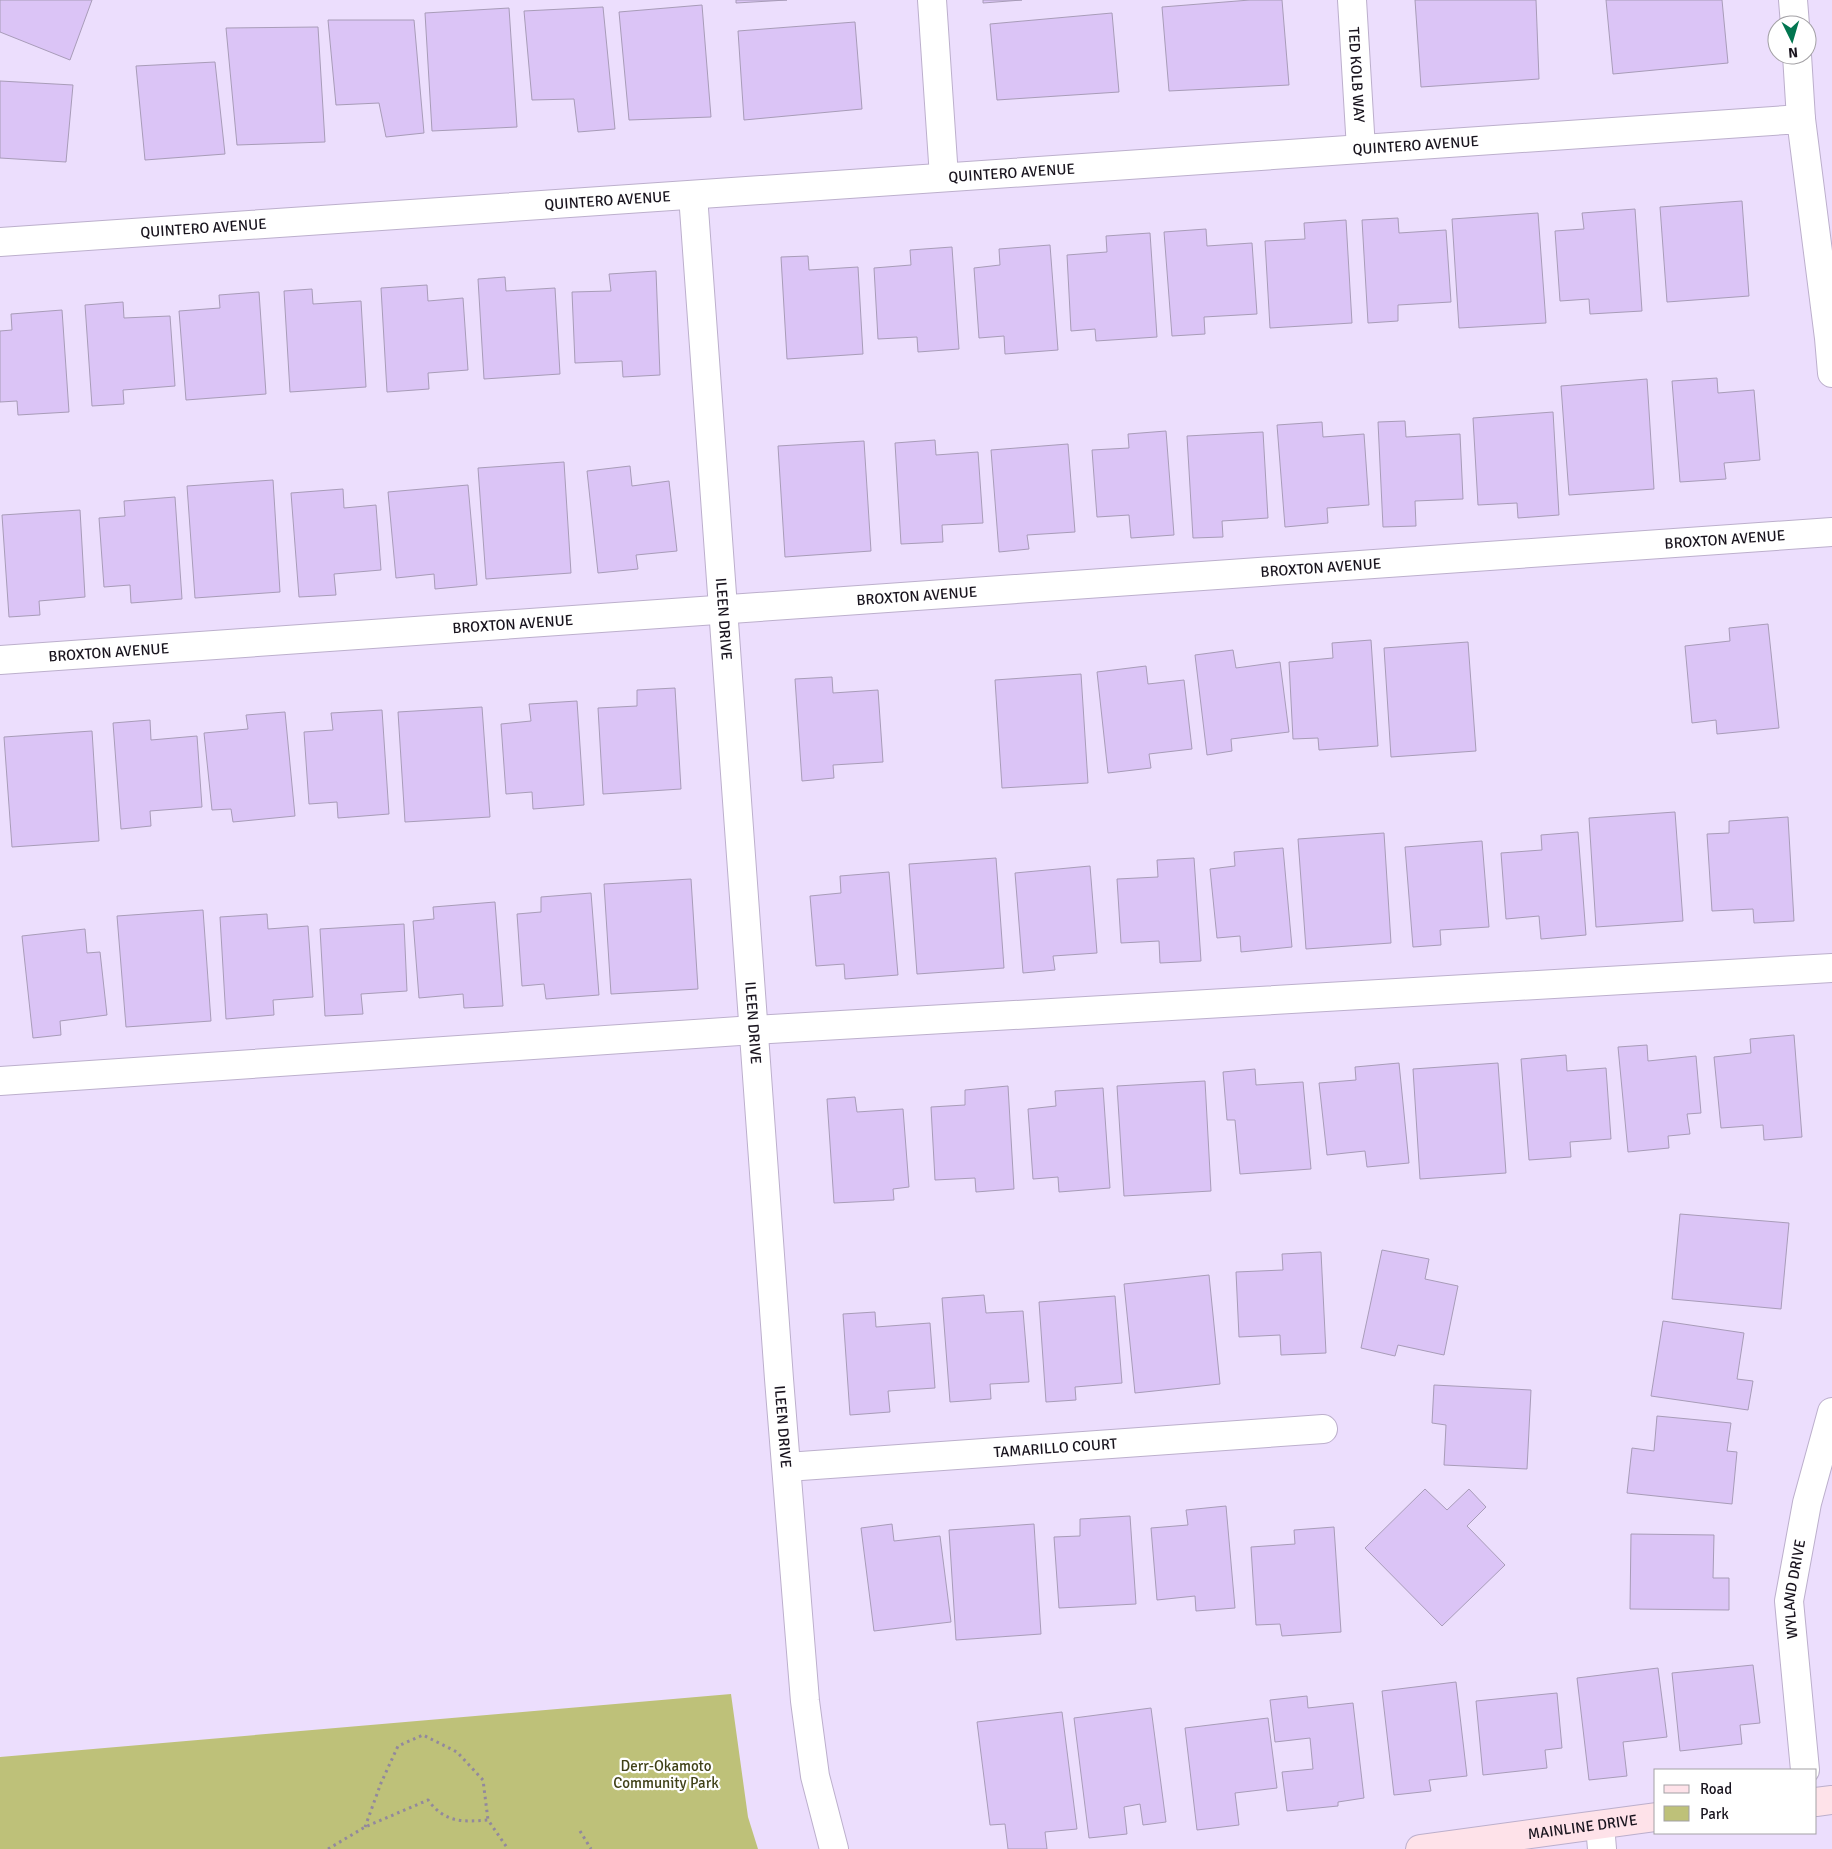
<svg xmlns="http://www.w3.org/2000/svg" width="1832" height="1849" viewBox="0 0 1832 1849" font-family="Signika,sans-serif">
<rect width="100%" height="100%" fill="#ecdefd"/>
<!-- green -->
<polygon fill="#bec179" points="731,1694 748,1817 758,1849 0,1849 0,1757"/>
<!-- building -->
<g fill="#dbc4f6" stroke="#a89cb8">
<polygon points="0,0 92,0 70,60 0,32"/>
<polygon points="736,0 787,0 736,3"/>
<polygon points="983,0 1022,0 983,3"/>
<polygon points="1250,0 1282,0 1289,85 1169,91 1162,7"/>
<polygon points="1415,0 1536,0 1539,79 1421,87"/>
<polygon points="1606,0 1722,0 1728,63 1613,74"/>
<polygon points="702,5 711,117 629,120 619,12"/>
<polygon points="603,7 615,129 578,132 574,99 532,100 524,11"/>
<polygon points="509,8 517,127 432,131 425,13"/>
<polygon points="1112,13 1119,92 997,100 990,24"/>
<polygon points="328,20 414,20 424,133 386,137 379,103 336,105"/>
<polygon points="855,22 862,109 744,120 738,31"/>
<polygon points="318,27 325,142 237,145 226,28"/>
<polygon points="215,62 225,154 145,160 136,66"/>
<polygon points="0,81 73,85 66,162 0,158"/>
<polygon points="1742,201 1749,296 1667,302 1660,207"/>
<polygon points="1635,209 1642,311 1590,314 1589,299 1560,301 1555,231 1584,229 1582,213"/>
<polygon points="1538,213 1546,323 1459,328 1452,219"/>
<polygon points="1398,218 1399,233 1446,230 1451,302 1398,305 1398,321 1368,323 1362,220"/>
<polygon points="1346,220 1352,323 1270,328 1265,241 1305,239 1304,223"/>
<polygon points="1206,229 1207,246 1252,243 1257,314 1204,317 1205,334 1172,336 1164,232"/>
<polygon points="1150,233 1157,337 1096,341 1095,329 1071,331 1067,255 1107,252 1106,236"/>
<polygon points="1050,245 1058,350 1005,354 1004,336 979,338 974,268 1000,265 999,249"/>
<polygon points="952,247 959,349 918,352 917,337 878,339 874,268 911,265 910,250"/>
<polygon points="808,256 809,270 858,267 863,354 787,359 781,257"/>
<polygon points="656,271 660,375 623,377 622,361 575,363 572,292 611,291 609,274"/>
<polygon points="505,277 506,291 555,288 560,374 484,379 478,279"/>
<polygon points="427,285 428,301 463,298 468,370 428,373 429,389 387,392 381,288"/>
<polygon points="312,289 313,304 361,301 366,387 290,392 284,291"/>
<polygon points="259,292 266,394 186,400 179,311 220,308 219,295"/>
<polygon points="123,302 124,318 170,316 175,386 123,390 124,404 92,406 85,305"/>
<polygon points="62,310 69,412 18,415 17,401 0,402 0,331 12,330 11,314"/>
<polygon points="1717,378 1718,393 1754,390 1760,460 1724,463 1726,479 1680,482 1672,381"/>
<polygon points="1647,379 1654,489 1569,495 1561,386"/>
<polygon points="1553,412 1559,515 1518,518 1517,503 1478,505 1473,418"/>
<polygon points="1405,421 1406,437 1460,434 1463,499 1415,501 1416,526 1383,527 1378,422"/>
<polygon points="1322,422 1323,437 1364,434 1369,505 1327,508 1328,523 1285,527 1277,425"/>
<polygon points="1166,431 1174,535 1131,538 1129,515 1097,517 1092,450 1129,448 1128,434"/>
<polygon points="1263,432 1268,518 1222,521 1223,537 1193,538 1187,436"/>
<polygon points="935,440 936,455 978,452 983,523 942,525 943,542 901,544 895,443"/>
<polygon points="864,441 871,551 785,557 778,446"/>
<polygon points="1068,444 1075,532 1027,535 1029,549 999,552 991,450"/>
<polygon points="564,462 571,573 486,579 478,468"/>
<polygon points="630,466 632,486 669,481 677,551 636,555 638,569 598,573 587,471"/>
<polygon points="273,480 280,592 195,598 187,486"/>
<polygon points="468,485 477,585 435,589 434,574 396,578 388,492"/>
<polygon points="343,489 344,508 376,505 381,570 334,574 336,595 299,597 291,493"/>
<polygon points="175,497 182,599 131,603 130,585 104,587 99,518 125,516 124,501"/>
<polygon points="80,510 85,597 39,601 40,615 9,617 2,515"/>
<polygon points="1768,624 1779,728 1717,734 1716,720 1692,723 1685,646 1730,641 1729,628"/>
<polygon points="1371,640 1378,746 1319,750 1318,738 1293,739 1289,662 1333,658 1332,643"/>
<polygon points="1468,642 1476,751 1391,757 1384,648"/>
<polygon points="1233,650 1236,668 1280,662 1289,732 1231,739 1232,751 1207,755 1195,655"/>
<polygon points="1146,666 1148,684 1184,680 1192,749 1149,754 1151,768 1108,773 1097,672"/>
<polygon points="1081,674 1088,783 1002,788 995,680"/>
<polygon points="832,677 833,693 878,690 883,762 833,765 834,778 802,781 795,679"/>
<polygon points="675,688 681,789 603,794 598,708 637,706 637,690"/>
<polygon points="577,701 584,805 533,809 532,792 506,794 501,724 531,721 529,704"/>
<polygon points="482,707 490,817 405,822 398,712"/>
<polygon points="382,710 389,814 338,818 337,802 309,804 304,732 333,730 331,713"/>
<polygon points="285,712 295,816 233,822 231,809 212,810 204,733 248,729 246,715"/>
<polygon points="150,720 151,740 197,736 202,807 150,811 151,826 121,829 113,723"/>
<polygon points="92,731 99,841 12,847 4,737"/>
<polygon points="1675,812 1683,921 1596,927 1589,818"/>
<polygon points="1788,817 1794,921 1754,923 1753,909 1712,911 1707,834 1729,833 1729,821"/>
<polygon points="1578,832 1586,935 1541,939 1539,916 1506,919 1501,853 1542,850 1541,835"/>
<polygon points="1384,833 1391,943 1306,949 1298,839"/>
<polygon points="1482,841 1489,927 1440,930 1441,945 1413,947 1405,847"/>
<polygon points="1283,848 1292,947 1241,952 1240,936 1217,938 1210,869 1235,866 1234,852"/>
<polygon points="996,858 1004,968 917,974 909,864"/>
<polygon points="1194,858 1201,961 1160,963 1159,941 1121,943 1117,879 1158,877 1157,860"/>
<polygon points="1090,866 1097,953 1053,956 1055,970 1023,973 1015,873"/>
<polygon points="889,872 898,975 845,979 844,964 816,966 810,896 841,893 840,876"/>
<polygon points="691,879 698,989 611,994 604,884"/>
<polygon points="591,893 599,995 546,999 544,984 522,986 517,914 541,912 541,897"/>
<polygon points="495,902 503,1006 464,1008 463,994 419,998 413,921 434,919 433,907"/>
<polygon points="203,910 211,1021 126,1027 117,916"/>
<polygon points="267,914 268,929 308,926 313,997 273,1000 274,1015 226,1019 220,917"/>
<polygon points="404,924 407,991 361,994 363,1014 325,1016 320,929"/>
<polygon points="85,929 87,953 100,952 107,1015 60,1021 61,1035 33,1038 22,936"/>
<polygon points="1794,1035 1802,1137 1764,1140 1763,1125 1721,1128 1714,1057 1751,1053 1750,1039"/>
<polygon points="1647,1045 1648,1061 1696,1056 1701,1113 1687,1114 1690,1134 1668,1136 1669,1148 1628,1152 1618,1047"/>
<polygon points="1566,1055 1567,1071 1606,1068 1611,1139 1570,1142 1571,1157 1529,1160 1521,1059"/>
<polygon points="1399,1063 1409,1163 1367,1167 1365,1151 1327,1155 1319,1083 1356,1080 1355,1067"/>
<polygon points="1498,1063 1506,1173 1420,1179 1413,1069"/>
<polygon points="1255,1069 1256,1085 1303,1082 1311,1169 1240,1174 1235,1120 1227,1120 1223,1072"/>
<polygon points="1205,1081 1211,1191 1124,1196 1117,1086"/>
<polygon points="1008,1086 1014,1189 976,1192 975,1178 935,1180 931,1107 965,1105 965,1090"/>
<polygon points="1103,1088 1110,1188 1059,1192 1058,1177 1033,1179 1028,1109 1056,1106 1055,1091"/>
<polygon points="855,1097 857,1112 903,1109 909,1187 893,1189 894,1200 834,1203 827,1099"/>
<polygon points="1680,1214 1789,1223 1781,1309 1672,1299"/>
<polygon points="1382,1250 1429,1259 1425,1279 1458,1286 1444,1355 1398,1345 1395,1356 1361,1348"/>
<polygon points="1321,1252 1326,1353 1281,1355 1280,1335 1239,1337 1236,1272 1283,1270 1282,1254"/>
<polygon points="1209,1275 1220,1384 1135,1393 1124,1284"/>
<polygon points="984,1295 986,1313 1023,1311 1029,1382 990,1384 991,1399 950,1402 942,1298"/>
<polygon points="1115,1296 1122,1383 1075,1387 1076,1400 1046,1402 1039,1302"/>
<polygon points="875,1312 876,1327 930,1323 935,1388 888,1391 890,1412 850,1415 843,1314"/>
<polygon points="1663,1321 1744,1333 1737,1379 1753,1381 1748,1410 1651,1396"/>
<polygon points="1434,1385 1531,1390 1527,1469 1444,1465 1446,1425 1432,1423"/>
<polygon points="1657,1416 1731,1423 1727,1451 1737,1452 1732,1504 1627,1493 1632,1448 1654,1451"/>
<polygon points="1425,1489 1447,1510 1469,1489 1486,1507 1467,1526 1505,1565 1442,1626 1365,1548"/>
<polygon points="1226,1506 1235,1608 1196,1611 1195,1596 1157,1600 1151,1528 1188,1525 1186,1510"/>
<polygon points="1130,1516 1136,1604 1059,1608 1054,1537 1080,1536 1080,1519"/>
<polygon points="892,1524 894,1541 940,1536 951,1622 874,1631 861,1528"/>
<polygon points="1034,1524 1041,1634 956,1640 949,1530"/>
<polygon points="1334,1527 1341,1632 1282,1636 1280,1624 1256,1625 1251,1547 1295,1544 1294,1530"/>
<polygon points="1631,1534 1714,1535 1713,1578 1729,1578 1729,1610 1630,1609"/>
<polygon points="1753,1665 1760,1723 1740,1725 1742,1744 1680,1751 1672,1673"/>
<polygon points="1658,1668 1667,1737 1623,1742 1627,1776 1589,1780 1577,1678"/>
<polygon points="1456,1682 1467,1776 1429,1780 1431,1791 1394,1795 1382,1691"/>
<polygon points="1557,1693 1562,1748 1545,1750 1547,1768 1483,1775 1476,1701"/>
<polygon points="1307,1696 1308,1708 1353,1703 1364,1798 1338,1802 1338,1806 1287,1811 1282,1772 1313,1769 1310,1738 1275,1742 1270,1700"/>
<polygon points="1151,1708 1166,1822 1143,1825 1140,1804 1124,1807 1127,1834 1089,1838 1074,1718"/>
<polygon points="1062,1712 1077,1829 1045,1832 1047,1849 1008,1849 1005,1824 990,1825 977,1722"/>
<polygon points="1268,1718 1277,1788 1235,1793 1239,1825 1197,1830 1185,1728"/>
</g>
<g fill="none" stroke-linecap="round" stroke-linejoin="round">
<defs>
<g id="street">
<polyline points="932,0 944,177"/>
<path id="s1" d="M 1352,0 L 1361,149"/>
<polyline points="1793,0 1795,25"/>
<polyline points="1797,55 1801,119"/>
<path id="s2" d="M 693,195 L 779,1379 L 805,1701 L 815,1776 L 834,1849"/>
<path id="s3" d="M 0,242 L 1801,119 L 1829,338 L 1832,373"/>
<path id="s4" d="M 0,660 L 1832,532"/>
<polyline points="0,1081 754,1030 1832,968"/>
<path id="s5" d="M 787,1467 L 1323,1429"/>
<path id="s6" d="M 1805,1770 L 1789,1601 L 1807,1503 L 1832,1412"/>
<polyline points="1600,1825 1602,1849"/>
</g>
<g id="secondary">
<polyline points="1816,1802 1832,1800"/>
<path id="s7" d="M 1420,1849 L 1656,1817"/>
</g>
</defs>
<!-- street casing -->
<use href="#street" stroke="#bcafcc" stroke-width="30"/>
<!-- secondary casing -->
<use href="#secondary" stroke="#bcafcc" stroke-width="30"/>
<!-- path -->
<g stroke="#92889e" stroke-width="3" stroke-dasharray="2.5 4" stroke-linecap="butt">
<polyline points="365,1827 381,1783 398,1746 423,1735 457,1752 483,1780 488,1820"/>
<polyline points="580,1831 591,1849"/>
<path d="M 328,1849 L 365,1827 L 428,1800 C 445,1823 462,1822 488,1820 L 508,1849"/>
</g>
<!-- street -->
<use href="#street" stroke="#fff" stroke-width="28"/>
<!-- secondary -->
<use href="#secondary" stroke="#fee2e9" stroke-width="28"/>
</g>
<g text-anchor="middle" dominant-baseline="central" stroke-width="4.5" stroke-linejoin="round" paint-order="stroke">
<!-- street labels -->
<g font-size="15" fill="#19141e" stroke="#fff">
<text stroke="none"><textPath href="#s1" startOffset="75">TED KOLB WAY</textPath></text>
<text stroke="none"><textPath href="#s3" startOffset="1419">QUINTERO AVENUE</textPath></text>
<text stroke="none"><textPath href="#s3" startOffset="1014">QUINTERO AVENUE</textPath></text>
<text stroke="none"><textPath href="#s3" startOffset="609">QUINTERO AVENUE</textPath></text>
<text stroke="none"><textPath href="#s3" startOffset="204">QUINTERO AVENUE</textPath></text>
<text stroke="none"><textPath href="#s4" startOffset="1729">BROXTON AVENUE</textPath></text>
<text stroke="none"><textPath href="#s4" startOffset="1324">BROXTON AVENUE</textPath></text>
<text stroke="none"><textPath href="#s4" startOffset="919">BROXTON AVENUE</textPath></text>
<text stroke="none"><textPath href="#s2" startOffset="425">ILEEN DRIVE</textPath></text>
<text stroke="none"><textPath href="#s4" startOffset="514">BROXTON AVENUE</textPath></text>
<text stroke="none"><textPath href="#s4" startOffset="109">BROXTON AVENUE</textPath></text>
<text stroke="none"><textPath href="#s2" startOffset="830">ILEEN DRIVE</textPath></text>
<text stroke="none"><textPath href="#s2" startOffset="1235">ILEEN DRIVE</textPath></text>
<text stroke="none"><textPath href="#s5" startOffset="269">TAMARILLO COURT</textPath></text>
<text stroke="none"><textPath href="#s6" startOffset="182">WYLAND DRIVE</textPath></text>
<text stroke="none"><textPath href="#s7" startOffset="164">MAINLINE DRIVE</textPath></text>
</g>
<!-- park labels -->
<g font-size="15" fill="#404118" stroke="#fff">
<text x="666" y="1766">Derr-Okamoto<tspan x="666" dy="17">Community Park</tspan></text>
</g>
</g>
<!-- legend -->
<rect x="1654" y="1769" width="162" height="65" fill="#ffffff" stroke="#a3a1a5"/>
<rect x="1664" y="1785" width="25" height="8" fill="#fee2e9" stroke="#a3a1a5"/>
<text x="1700" y="1794" font-size="15" fill="#19141e">Road</text>
<rect x="1664" y="1806" width="25" height="15" fill="#bec179" stroke="#a3a1a5"/>
<text x="1700" y="1819" font-size="15" fill="#19141e">Park</text>
<!-- north arrow -->
<g transform="translate(1792 40) rotate(175)"><circle r="24" fill="#ffffff" stroke="#a3a1a5"/>
<path d="M0-4L9 19L0 12L-9 19Z" fill="#027650"/>
<text y="-8" font-size="14" font-weight="bold" text-anchor="middle" fill="#19141e">N</text>
</g>
</svg>
